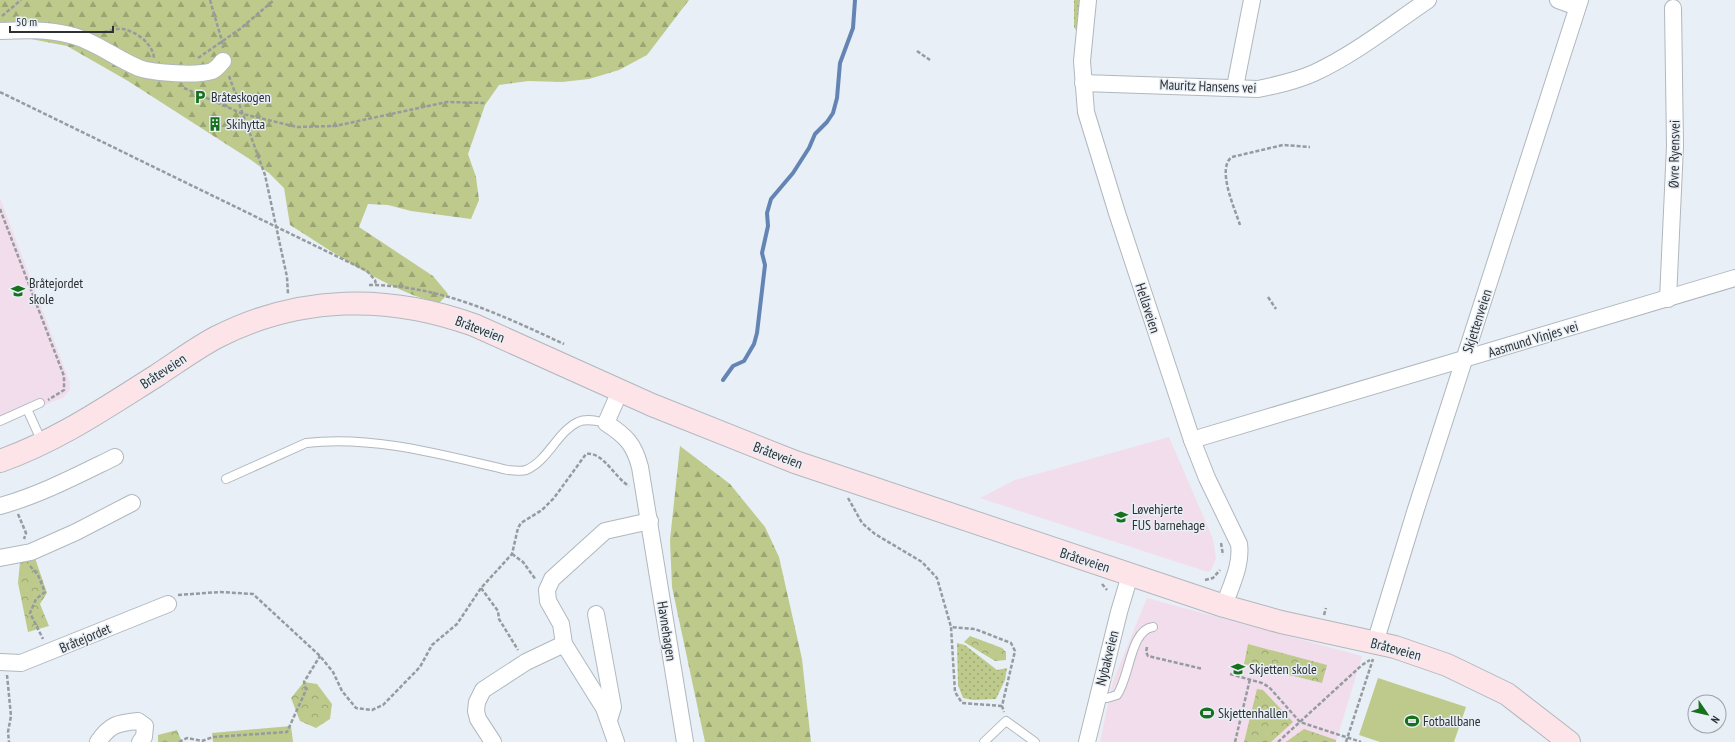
<svg xmlns="http://www.w3.org/2000/svg" width="1735" height="742" viewBox="0 0 1735 742" font-family="'PT Sans Narrow',sans-serif">
<defs>
<pattern id="grass-dots" width="8" height="8" patternUnits="userSpaceOnUse"><rect width="8" height="8" fill="#bdca8c"/><path d="M2 2h.1M6 6h.1" fill="none" stroke="#9aa573" stroke-width="1.8" stroke-linecap="round"/></pattern>
<pattern id="forest-firs" width="22" height="20" patternUnits="userSpaceOnUse"><rect width="22" height="20" fill="#bdca8c"/><path d="M5 1l3.5 6h-7zM16 11l3.5 6h-7z" fill="#9aa573"/></pattern>
<pattern id="park-crowns" width="20" height="18" patternUnits="userSpaceOnUse"><rect width="20" height="18" fill="#bdca8c"/><path d="M2 6a3 3 0 1 1 6 0M12 15a3 3 0 1 1 6 0" fill="none" stroke="#9aa573"/></pattern>
</defs>
<rect width="100%" height="100%" fill="#e8eff6"/>
<!-- education -->
<g fill="#f2ddec">
<polygon points="0,198 70,383 70,389 64,397 0,424"/>
<polygon points="1169,437 1213,539 1216,558 1211,570 1208,572 980,498 1015,480"/>
<polygon points="1147,598 1362,656 1336,742 1100,742 1113,681"/>
</g>
<!-- grass -->
<g fill="url(#grass-dots)">
<polygon points="1074,0 1082,0 1077,32 1074,27"/>
<polygon points="957,643 965,645 997,670 1007,668 1005,680 996,699 973,700 963,698 958,685"/>
</g>
<!-- forest -->
<g fill="url(#forest-firs)">
<path d="M 0,0 L 689,0 L 647,55 L 619,70 L 589,79 L 562,82 L 528,81 L 499,85 L 485,105 L 468,154 L 476,177 L 479,200 L 471,219 L 411,211 L 388,205 L 368,204 L 359,227 L 433,276 L 448,294 L 439,303 C 390,292 333,252 290,225 L 284,188 L 269,173 L 251,160 L 128,81 L 67,46 L 0,33 Z"/>
<polygon points="680,446 730,484 765,527 779,557 802,659 811,742 705,742 672,587 670,540"/>
</g>
<!-- park -->
<g fill="url(#park-crowns)">
<polygon points="35,558 47,593 40,604 49,626 28,632 18,583 20,562"/>
<polygon points="970,636 1002,648 1006,652 1006,660 995,661 964,642"/>
<polygon points="1248,644 1327,665 1322,683 1244,664"/>
<polygon points="304,682 317,684 332,704 330,719 316,728 300,721 291,698"/>
<polygon points="1257,689 1263,690 1293,722 1271,742 1244,742"/>
<polygon points="1304,729 1336,740 1336,742 1286,742"/>
<polygon points="177,730 182,742 158,742 158,735"/>
</g>
<!-- pitch -->
<g fill="#bdca8c">
<polygon points="1378,678 1466,707 1454,742 1380,742 1359,735"/>
<polygon points="291,726 293,742 213,742 212,733"/>
</g>
<g fill="none" stroke-linecap="round" stroke-linejoin="round">
<!-- stream -->
<polyline stroke="#6485b4" stroke-width="4" points="723,380 733,366 744,361 754,344 757,333 765,265 762,253 768,226 767,213 771,199 793,173 809,148 815,134 827,122 833,113 837,98 840,63 853,28 855,0"/>
<defs>
<g id="service">
<polyline points="27,409 42,442"/>
<polyline points="0,421 40,403"/>
<path d="M 226,479 L 306,443 C 373,435 443,455 508,470 C 514,470 521,472 526,470 C 548,461 557,432 578,422 C 587,418 598,421 606,423"/>
<path d="M 1098,696 L 1107,698 L 1117,695 C 1130,677 1130,630 1153,627"/>
<polyline points="984,742 1006,721 1035,742"/>
</g>
<g id="minor">
<path d="M 1088,0 L 1082,61 L 1086,112 L 1117,213 L 1192,440 L 1207,478 L 1239,544 C 1242,565 1231,585 1224,606"/>
<polyline points="1558,0 1577,7"/>
<path d="M 0,31 C 23,30 48,29 70,35 C 95,41 115,58 139,68 C 153,73 198,76 212,71 C 217,69 220,64 223,61"/>
<path d="M 1083,83 L 1258,89 C 1277,85 1296,81 1314,73 C 1355,54 1391,25 1428,0"/>
<polyline points="1235,87 1252,0"/>
<polyline points="1668,299 1675,146 1673,8"/>
<path d="M 620,391 L 606,423 C 626,436 634,444 640,467 L 685,742"/>
<polyline points="1192,440 1735,278"/>
<path d="M 0,506 C 40,495 78,475 115,457"/>
<polyline points="0,558 31,552 76,532 132,503"/>
<polyline points="596,614 613,707 609,720"/>
<polyline points="1375,643 1416,509 1580,0"/>
<polyline points="0,662 21,663 168,604"/>
<path d="M 98,742 C 110,724 118,723 138,721 L 145,726 L 144,737 L 140,742"/>
<polyline points="493,742 478,719 476,711 477,702 483,690 526,662 564,644"/>
<polyline points="616,742 604,708 564,644 561,624 548,601 547,590 552,579 605,531 650,521"/>
<polyline points="1087,742 1119,612 1130,575"/>
</g>
<path id="secondary" d="M 0,461 C 57,441 105,408 156,376 C 176,363 196,348 217,337 C 300,295 388,294 474,325 L 652,405 L 795,462 L 1224,606 L 1281,622 L 1395,647 L 1447,665 L 1507,694 L 1569,742"/>
</defs>
<!-- service casing -->
<use href="#service" stroke="#b0b8be" stroke-width="10"/>
<!-- minor casing -->
<use href="#minor" stroke="#b0b8be" stroke-width="18"/>
<!-- secondary casing -->
<use href="#secondary" stroke="#b0b8be" stroke-width="24"/>
<!-- path -->
<g stroke="#959b9f" stroke-width="2.5" stroke-dasharray="4 2" stroke-linecap="butt">
<polyline points="210,0 222,41 223,48"/>
<polyline points="2,16 21,0"/>
<path d="M 104,32 C 110,31 117,28 123,29 C 136,31 153,44 154,58"/>
<polyline points="917,51 930,60"/>
<polyline points="198,58 240,29 274,0"/>
<polyline points="229,76 265,175 287,277 288,294"/>
<polyline points="184,88 243,114 297,127 335,126 447,102 485,103"/>
<polyline points="0,92 367,271 375,280 376,285"/>
<polyline points="0,209 64,376 64,390 48,400"/>
<path d="M 1240,225 C 1235,209 1216,168 1232,157 L 1283,145 L 1310,147"/>
<path d="M 369,285 C 440,285 501,315 564,344"/>
<polyline points="1268,297 1276,309"/>
<polyline points="848,498 862,523 875,534 922,562 937,578 951,627"/>
<polyline points="18,514 26,533 24,539"/>
<polyline points="1221,543 1223,555"/>
<polyline points="512,554 523,562 536,580"/>
<polyline points="30,566 38,575 45,592 36,599 30,613 43,639"/>
<polyline points="1205,580 1213,578 1220,570"/>
<polyline points="1102,584 1107,590"/>
<polyline points="481,588 498,611 499,619 518,650"/>
<path d="M 178,595 L 220,592 L 253,594 L 320,656 L 333,672 L 342,691 L 356,708 L 372,710 L 383,705 L 420,667 L 432,645 L 457,624 L 481,588 L 512,554 L 518,528 L 521,523 L 542,510 L 554,498 L 586,454 C 603,451 615,478 629,486"/>
<polyline points="1324,615 1326,608"/>
<polyline points="1147,647 1146,652 1148,656 1203,669"/>
<polyline points="1230,674 1262,683 1269,687 1300,722 1361,742"/>
<polyline points="7,675 11,716 8,732 9,742"/>
<polyline points="1002,706 962,703 955,692 951,627 975,629 1011,643 1015,651 1002,706 1004,712"/>
<polyline points="179,742 187,738 202,741 213,737 287,732 306,690 304,682 320,656"/>
<polyline points="1235,742 1250,679"/>
<polyline points="1278,742 1362,665 1370,660"/>
<polyline points="1346,742 1373,659"/>
</g>
<!-- service -->
<use href="#service" stroke="#fff" stroke-width="8"/>
<!-- minor -->
<use href="#minor" stroke="#fff" stroke-width="16"/>
<!-- secondary -->
<use href="#secondary" stroke="#fce4e8" stroke-width="22"/>
</g>
<!-- icons -->
<defs>
<symbol id="parking-bare" viewBox="-9 -9 18 18"><path d="M-3.5-5.5H1a3.5 3.5 0 0 1 0 7H-1V5.5H-3.5ZM-1-3.4V-.6H.8a1.4 1.4 0 0 0 0-2.8Z" fill="#16701c" stroke="#e8eff6" stroke-width="2.5" paint-order="stroke"/></symbol>
<symbol id="building-bare" viewBox="-9 -9 18 18"><path d="M-4-6H4V6H1V3H-1V6H-4ZM-2.5-4.3h1.7v1.8h-1.7ZM.8-4.3h1.7v1.8H.8ZM-2.5-1h1.7V.8h-1.7ZM.8-1h1.7V.8H.8Z" fill="#16701c" stroke="#e8eff6" stroke-width="2.5" paint-order="stroke"/></symbol>
<symbol id="school-bare" viewBox="-9 -9 18 18"><path d="M0-5L7-2L0 1L-7-2ZM-4 1L0 2.5L4 1V4Q0 6-4 4Z" fill="#16701c" stroke="#e8eff6" stroke-width="2.5" paint-order="stroke"/></symbol>
<symbol id="stadium-bare" viewBox="-9 -9 18 18"><path d="M0-5a6.5 5 0 1 0 0 10a6.5 5 0 1 0 0-10ZM-3.5-1.8h7v3.6h-7Z" fill="#16701c" stroke="#e8eff6" stroke-width="2.5" paint-order="stroke"/></symbol>
</defs>
<g fill-rule="evenodd">
<use href="#parking-bare" x="190" y="87" width="20" height="20"/>
<use href="#building-bare" x="205" y="114" width="20" height="20"/>
<use href="#school-bare" x="8" y="281" width="20" height="20"/>
<use href="#school-bare" x="1111" y="507" width="20" height="20"/>
<use href="#school-bare" x="1228" y="659" width="20" height="20"/>
<use href="#stadium-bare" x="1197" y="703" width="20" height="20"/>
<use href="#stadium-bare" x="1402" y="711" width="20" height="20"/>
</g>
<g text-anchor="middle" dominant-baseline="central" stroke-width="3" stroke-linejoin="round" paint-order="stroke">
<!-- street labels -->
<g font-size="14" fill="#2e3133" stroke="#e8eff6">
<text transform="translate(1208 86) rotate(2)">Mauritz Hansens vei</text>
<text transform="translate(1674 154) rotate(-89)">Øvre Ryensvei</text>
<text transform="translate(1148 308) rotate(72)">Hellaveien</text>
<text transform="translate(1477 321) rotate(-72)">Skjettenveien</text>
<text transform="translate(480 329) rotate(21)">Bråteveien</text>
<text transform="translate(1533 339) rotate(-17)">Aasmund Vinjes vei</text>
<text transform="translate(163 371) rotate(-33)">Bråteveien</text>
<text transform="translate(778 455) rotate(21)">Bråteveien</text>
<text transform="translate(1085 560) rotate(18)">Bråteveien</text>
<text transform="translate(667 631) rotate(81)">Havnehagen</text>
<text transform="translate(85 638) rotate(-23)">Bråtejordet</text>
<text transform="translate(1396 649) rotate(15)">Bråteveien</text>
<text transform="translate(1107 658) rotate(-76)">Nybakveien</text>
</g>
<!-- poi labels -->
<g font-size="14" fill="#2e3133" stroke="#e8eff6" text-anchor="start">
<text x="211" y="97">Bråteskogen</text>
<text x="226" y="124">Skihytta</text>
<text x="29" y="283">Bråtejordet<tspan x="29" dy="16">skole</tspan></text>
<text x="1132" y="509">Løvehjerte<tspan x="1132" dy="16">FUS barnehage</tspan></text>
<text x="1249" y="669">Skjetten skole</text>
<text x="1218" y="713">Skjettenhallen</text>
<text x="1423" y="721">Fotballbane</text>
</g>
</g>
<!-- north arrow -->
<g transform="translate(1707 714) rotate(124)"><circle r="19" fill="#e8eff6" stroke="#9ea3a8"/>
<path d="M0-3L7 15L0 10L-7 15Z" fill="#16701c"/>
<text y="-6" font-size="11" font-weight="bold" text-anchor="middle" fill="#2e3133">N</text>
</g>
<!-- scale -->
<path d="M10 26v6h103v-6" fill="none" stroke="#2e3133" stroke-width="2"/>
<text x="16" y="26" font-size="12" fill="#2e3133" stroke="#e8eff6" stroke-width="3" paint-order="stroke">50 m</text>
</svg>
